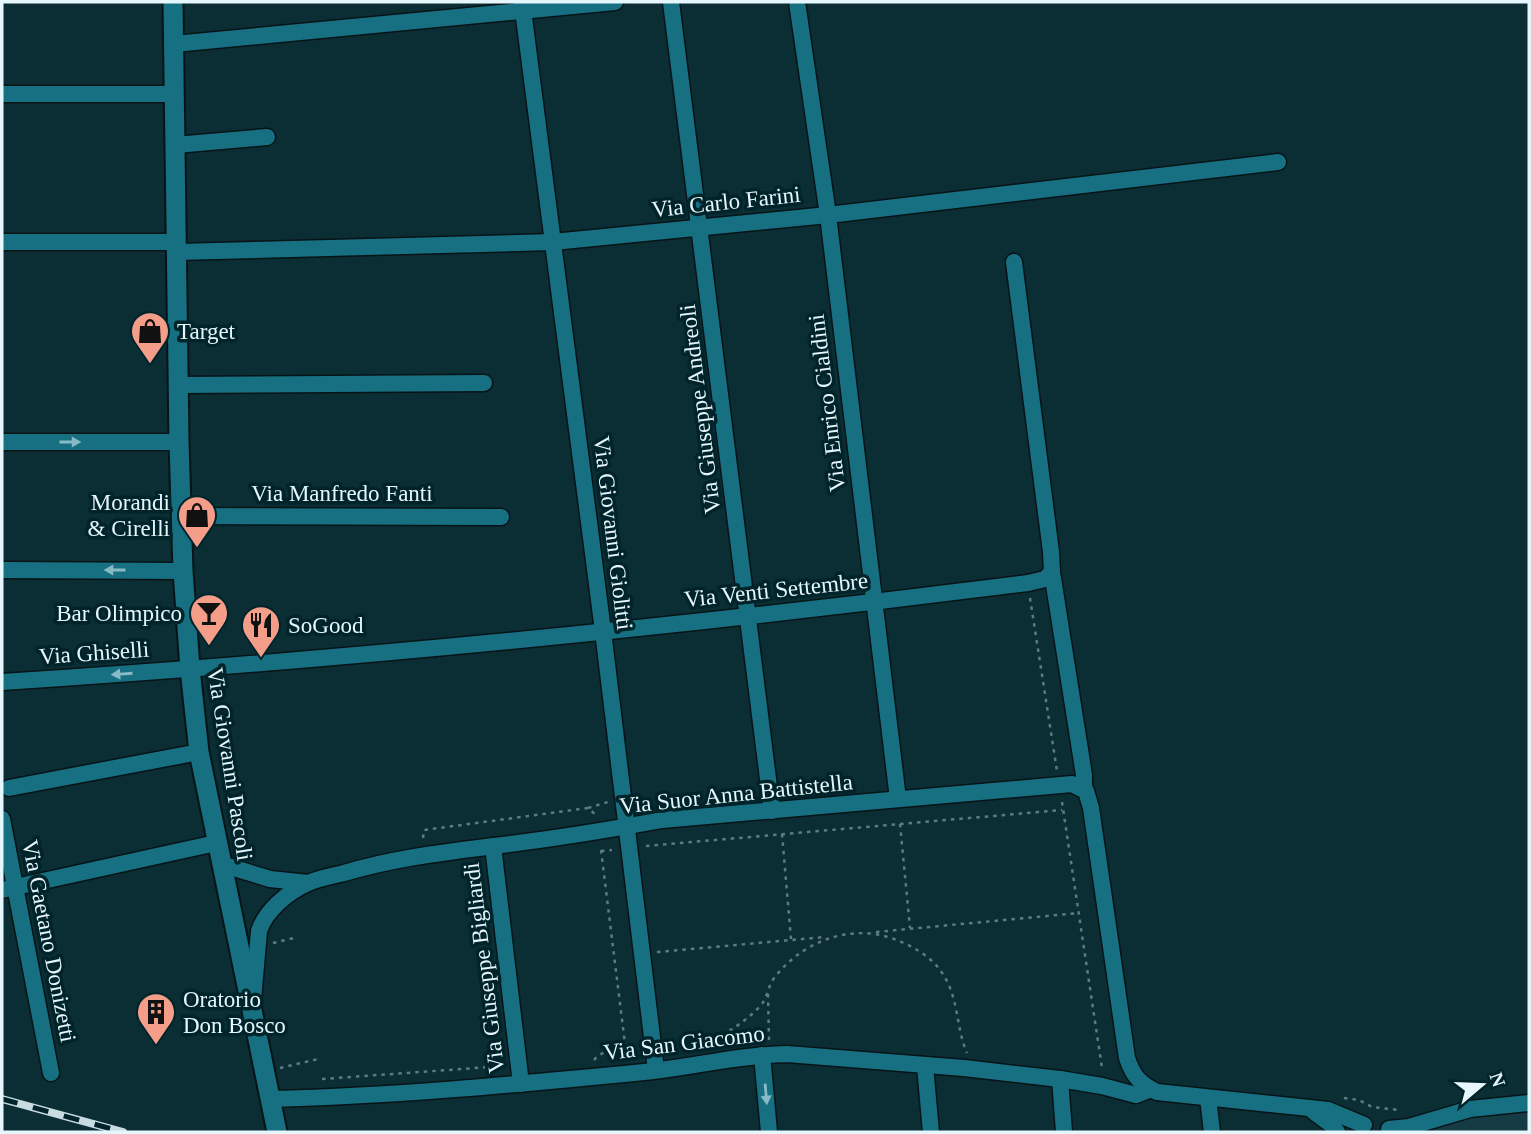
<svg xmlns="http://www.w3.org/2000/svg" width="1531" height="1134" viewBox="0 0 1531 1134" font-family="Georgia,serif">
<rect width="100%" height="100%" fill="#0b2e35"/>
<!-- built -->
<polygon fill="#153c44" points="1529,1111 1529,1132 1431,1132 1449,1122 1464,1118"/>
<g fill="none" stroke-linecap="round" stroke-linejoin="round">
<defs>
<g id="minor">
<polyline points="522,2 603,631 656,1070"/>
<polyline points="671,2 772,811"/>
<polyline points="797,2 828,215 898,799"/>
<polyline points="174,44 615,2"/>
<polyline points="2,94 174,94"/>
<polyline points="175,145 267,137"/>
<polyline points="2,242 176,242"/>
<polyline points="176,252 553,242 828,215 1278,162"/>
<polyline points="1014,262 1051,552 1052,572 1084,775 1084,789"/>
<polyline points="179,385 484,383"/>
<polyline points="2,442 179,442"/>
<polyline points="181,516 501,517"/>
<polyline points="2,570 183,571"/>
<path d="M 2,682 C 345,660 687,626 1028,583 L 1045,579 L 1052,572"/>
<polyline points="9,788 199,752"/>
<polyline points="2,819 51,1073"/>
<polyline points="493,846 521,1084"/>
<polyline points="221,864 270,879 308,883"/>
<polyline points="2,890 216,843"/>
<path d="M 253,1000 L 259,931 C 266,910 288,892 308,883 C 319,878 332,876 344,873 C 391,859 438,853 486,847 C 545,840 603,831 662,820 L 1072,784 L 1086,791 L 1091,808 L 1127,1058 C 1133,1076 1140,1084 1157,1092 L 1328,1110 L 1364,1125"/>
<polyline points="762,1055 769,1132"/>
<polyline points="925,1066 931,1132"/>
<polyline points="1060,1079 1064,1132"/>
<polyline points="1208,1098 1212,1132"/>
<path d="M 271,1099 C 396,1096 520,1084 644,1072 C 692,1067 739,1055 787,1054 L 964,1068 L 1060,1079 L 1102,1086 L 1136,1095 L 1151,1089"/>
<polyline points="1313,1111 1333,1126 1337,1132"/>
<polyline points="1389,1129 1409,1127 1470,1109 1529,1103"/>
</g>
<polyline id="tertiary" points="173,2 179,442 183,571 190,669 199,752 277,1132"/>
</defs>
<!-- minor casing -->
<use href="#minor" stroke="#071417" stroke-width="19"/>
<!-- tertiary casing -->
<use href="#tertiary" stroke="#071417" stroke-width="23"/>
<!-- path -->
<g stroke="#5e7a81" stroke-width="2.5" stroke-dasharray="3.5 5" stroke-linecap="butt">
<polyline points="1030,598 1057,771"/>
<polyline points="1062,802 1102,1068"/>
<polyline points="588,808 608,802"/>
<polyline points="900,824 910,928"/>
<polyline points="782,834 791,939"/>
<polyline points="423,838 424,830 588,808 597,816"/>
<polyline points="646,846 1062,810"/>
<polyline points="601,850 626,1052"/>
<polyline points="601,851 612,850"/>
<polyline points="876,932 1079,913"/>
<polyline points="273,943 294,938"/>
<polyline points="657,952 825,937"/>
<polyline points="768,994 769,1040"/>
<path d="M 699,1046 C 722,1036 744,1024 761,1005 C 768,997 768,985 775,977 C 803,941 851,923 894,939 C 913,946 934,958 944,976 C 959,1000 956,1028 967,1053"/>
<path d="M 594,1060 C 604,1047 621,1051 635,1055"/>
<polyline points="280,1068 318,1059"/>
<polyline points="322,1079 504,1066"/>
<polyline points="1344,1098 1359,1100 1372,1107 1399,1110"/>
</g>
<!-- minor -->
<use href="#minor" stroke="#177081" stroke-width="16"/>
<!-- tertiary -->
<use href="#tertiary" stroke="#177081" stroke-width="19"/>
<defs>
<polyline id="rail" points="2,1099 123,1132"/>
</defs>
<!-- rail casing -->
<use href="#rail" stroke="#c7dbe1" stroke-width="8"/>
<!-- rail -->
<use href="#rail" stroke="#01242b" stroke-width="5" stroke-dasharray="16" stroke-linecap="butt"/>
</g>
<!-- one-way arrows -->
<defs><path id="oneway-solid" d="M-6-.8H1V-3.2L6.5 0L1 3.2V.8H-6Z" transform="scale(1.75)"/></defs>
<g fill="#88bac5">
<use href="#oneway-solid" transform="translate(70 442)"/>
<use href="#oneway-solid" transform="translate(115 570) rotate(-180)"/>
<use href="#oneway-solid" transform="translate(122 674) rotate(176)"/>
<use href="#oneway-solid" transform="translate(766 1094) rotate(85)"/>
</g>
<!-- icons -->
<defs>
<symbol id="shop-pin" viewBox="-11 -11 22 30"><path d="M0 17L-7.5 6A9.5 9.5 0 1 1 7.5 6Z" fill="#f49e8a" stroke="#01242b"/><path d="M-5-2.5h2.3a2.7 3.5 0 0 1 5.4 0H5L5.5 6h-11ZM-1.5-2.5h3a1.5 2.3 0 0 0-3 0Z" fill="#111"/></symbol>
<symbol id="bar-pin" viewBox="-11 -11 22 30"><path d="M0 17L-7.5 6A9.5 9.5 0 1 1 7.5 6Z" fill="#f49e8a" stroke="#01242b"/><path d="M-6-5H6L.8 .8V4.5H3.5V6h-7V4.5H-.8V.8Z" fill="#111"/></symbol>
<symbol id="restaurant-pin" viewBox="-11 -11 22 30"><path d="M0 17L-7.5 6A9.5 9.5 0 1 1 7.5 6Z" fill="#f49e8a" stroke="#01242b"/><path d="M-5-6h1v4h1v-4h1v4h1v-4h1v5L-1.5 .5V6h-2V.5L-5-1ZM5-6V6H3V1.5H1.5Q1.5-4 5-6Z" fill="#111"/></symbol>
<symbol id="building-pin" viewBox="-11 -11 22 30"><path d="M0 17L-7.5 6A9.5 9.5 0 1 1 7.5 6Z" fill="#f49e8a" stroke="#01242b"/><path d="M-4-6H4V6H1V3H-1V6H-4ZM-2.5-4.3h1.7v1.8h-1.7ZM.8-4.3h1.7v1.8H.8ZM-2.5-1h1.7V.8h-1.7ZM.8-1h1.7V.8H.8Z" fill="#111"/></symbol>
</defs>
<g fill-rule="evenodd">
<use href="#shop-pin" x="128" y="309" width="44" height="60"/>
<use href="#shop-pin" x="175" y="493" width="44" height="60"/>
<use href="#bar-pin" x="187" y="591" width="44" height="60"/>
<use href="#restaurant-pin" x="239" y="603" width="44" height="60"/>
<use href="#building-pin" x="134" y="990" width="44" height="60"/>
</g>
<g text-anchor="middle" dominant-baseline="central" stroke-width="7" stroke-linejoin="round" paint-order="stroke">
<!-- street labels -->
<g font-size="23" fill="#e5f7fc" stroke="#01242b">
<text transform="translate(726 202) rotate(-6)">Via Carlo Farini</text>
<text transform="translate(827 403) rotate(-97)">Via Enrico Cialdini</text>
<text transform="translate(700 409) rotate(-97)">Via Giuseppe Andreoli</text>
<text x="342" y="493">Via Manfredo Fanti</text>
<text transform="translate(613 533) rotate(83)">Via Giovanni Giolitti</text>
<text transform="translate(776 590) rotate(-6)">Via Venti Settembre</text>
<text transform="translate(94 653) rotate(-4)">Via Ghiselli</text>
<text transform="translate(230 764) rotate(81)">Via Giovanni Pascoli</text>
<text transform="translate(736 794) rotate(-6)">Via Suor Anna Battistella</text>
<text transform="translate(49 941) rotate(79)">Via Gaetano Donizetti</text>
<text transform="translate(484 968) rotate(-97)">Via Giuseppe Bigliardi</text>
<text transform="translate(684 1043) rotate(-7)">Via San Giacomo</text>
</g>
<!-- poi labels -->
<g font-size="23" fill="#e5f7fc" stroke="#01242b" text-anchor="start">
<text x="177" y="331">Target</text>
<text x="170" y="502" text-anchor="end">Morandi<tspan x="170" dy="26">&amp; Cirelli</tspan></text>
<text x="182" y="613" text-anchor="end">Bar Olimpico</text>
<text x="288" y="625">SoGood</text>
<text x="183" y="999">Oratorio<tspan x="183" dy="26">Don Bosco</tspan></text>
</g>
</g>
<!-- border -->
<rect width="1531" height="1134" fill="none" stroke="#e5f7fc" stroke-width="7"/>
<!-- north arrow -->
<g transform="translate(1482 1085) rotate(71)" stroke="#01242b" stroke-width="5" paint-order="stroke">
<path d="M0-5L12 26L0 18L-12 26Z" fill="#e5f7fc"/>
<text y="-10" font-size="19" font-weight="bold" text-anchor="middle" fill="#e5f7fc">N</text>
</g>
</svg>
